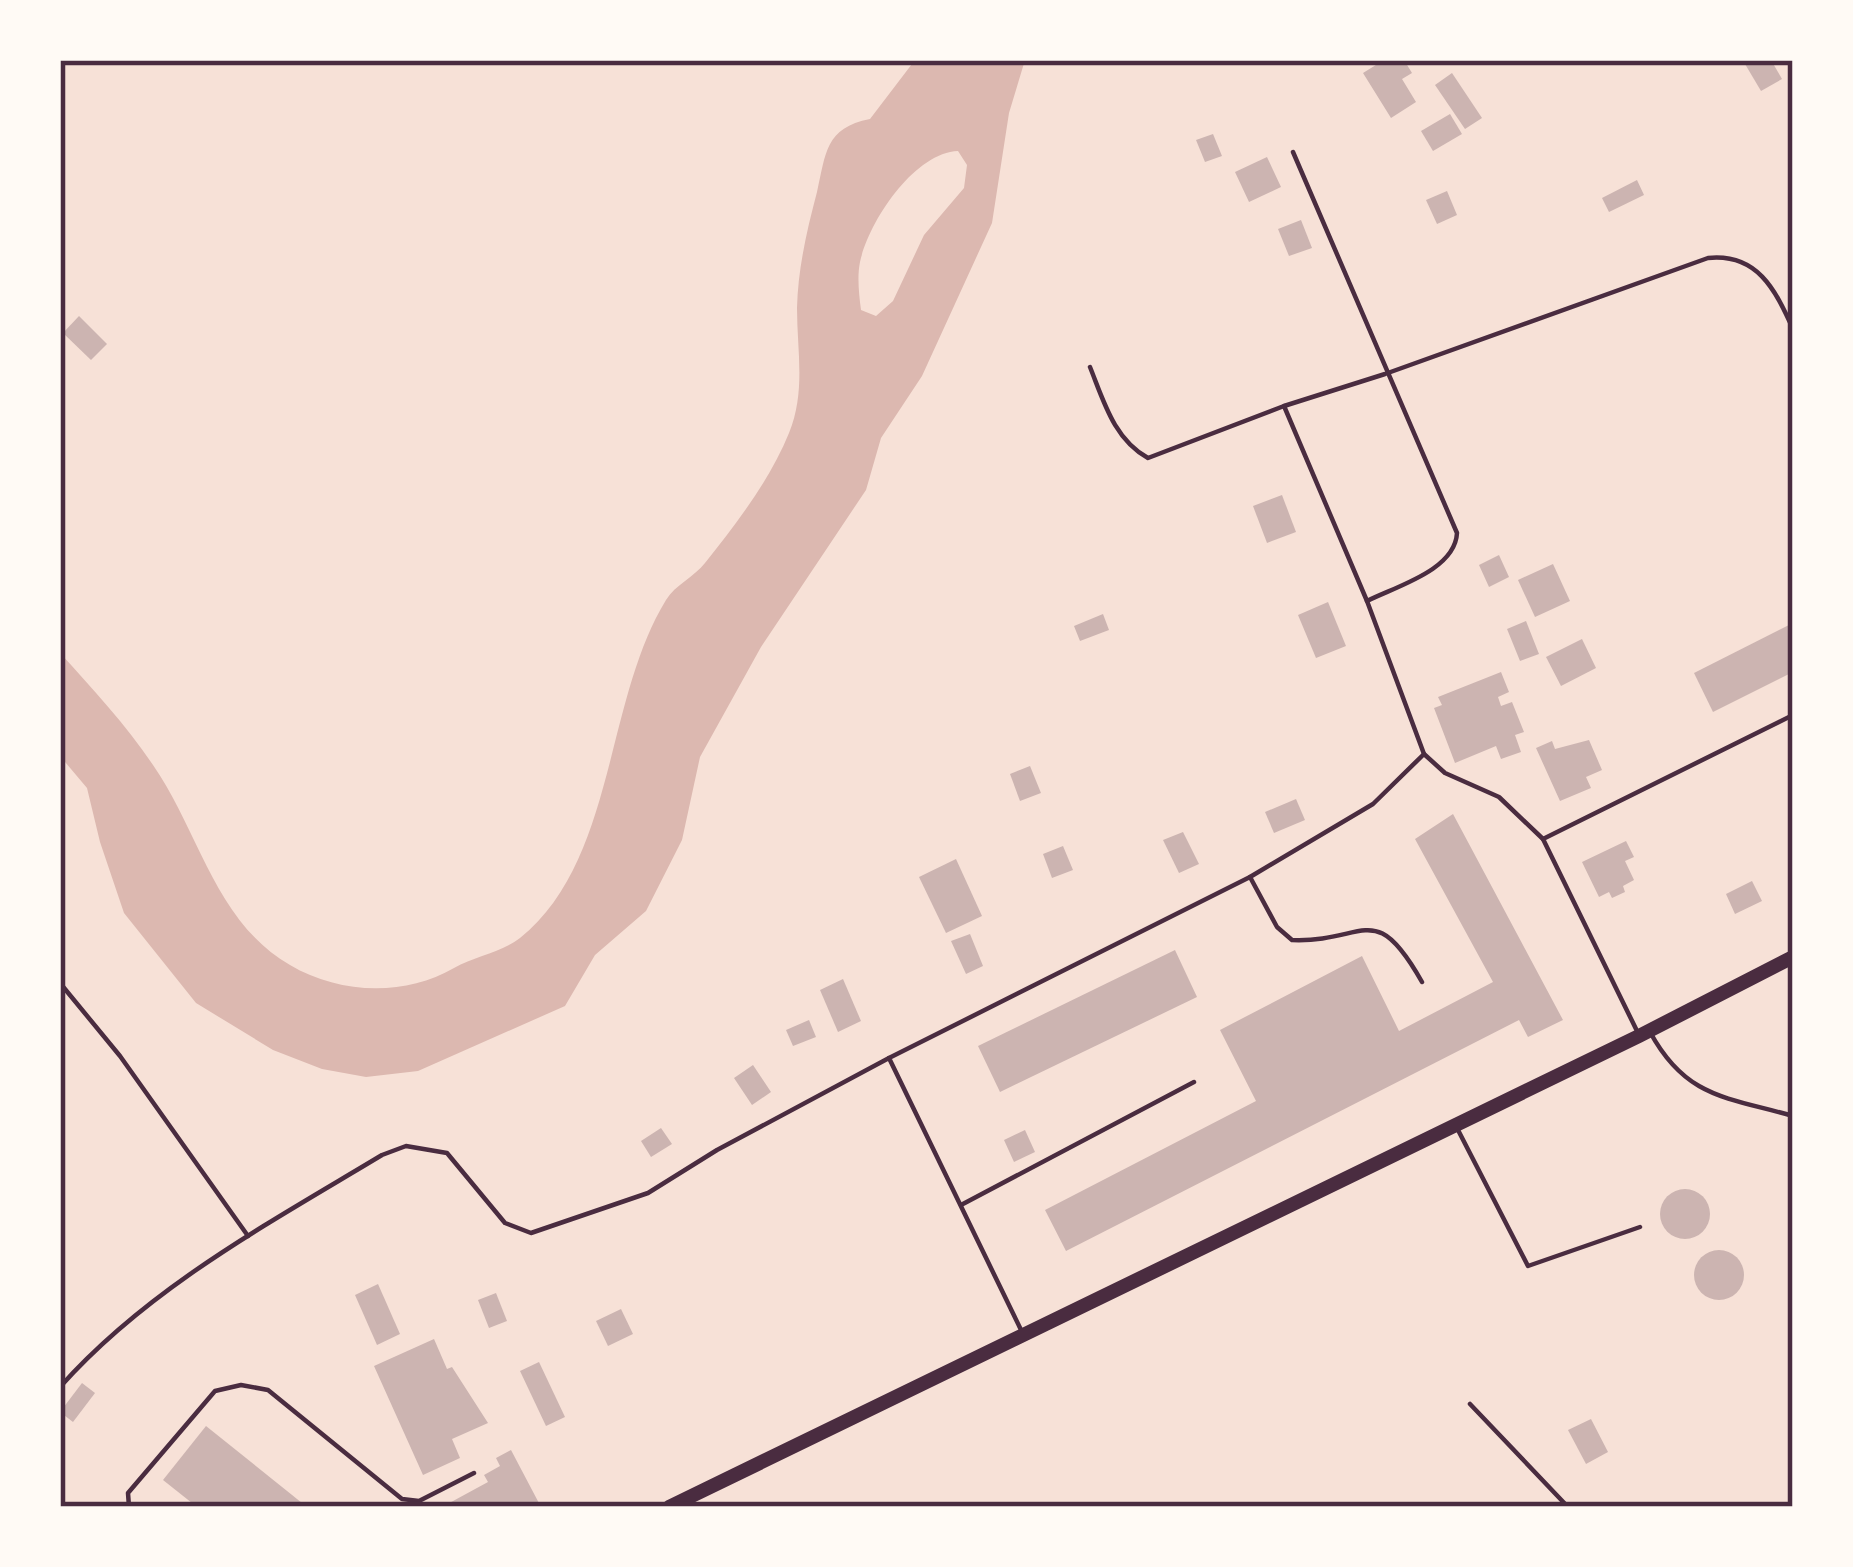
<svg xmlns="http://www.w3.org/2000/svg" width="1853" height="1567" viewBox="0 0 1853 1567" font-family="Manrope,sans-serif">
<rect width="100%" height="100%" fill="#f7e1d7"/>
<!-- water -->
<path fill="#dcb8b0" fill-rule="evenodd" d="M 915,60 L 1025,60 L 1009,113 L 992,223 L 922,376 L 881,438 L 866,490 L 761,647 L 700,757 L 682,840 L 646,911 L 595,955 L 565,1006 L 418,1071 L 366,1077 L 322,1069 L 273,1050 L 196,1003 L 124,913 L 100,842 L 87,788 L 60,756 L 60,653 C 92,688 126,725 153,765 C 199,831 215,922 290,965 C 339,994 404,997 454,968 C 475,956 502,952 520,938 C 616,861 604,701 666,600 C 675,585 694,577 705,563 C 736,524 770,480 789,433 C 806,391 797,351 797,308 C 798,268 807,230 817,192 C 826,153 825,128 870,119 ZM 958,151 L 967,165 L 964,188 L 924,235 L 893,301 L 876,316 L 861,310 C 859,294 857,277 860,262 C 869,221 914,153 958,151 Z"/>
<!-- building -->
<g fill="#ccb4b1">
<polygon points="1384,60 1404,60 1412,73 1402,79 1416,102 1391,118 1363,73"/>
<polygon points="1751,60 1771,60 1782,79 1761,91 1745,64"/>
<polygon points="1452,73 1482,118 1465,129 1435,85"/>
<polygon points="1450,114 1462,134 1433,151 1421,131"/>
<polygon points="1213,134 1222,156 1205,162 1196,140"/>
<polygon points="1267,157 1281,187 1249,202 1235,172"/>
<polygon points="1637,180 1644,195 1609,212 1602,198"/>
<polygon points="1447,191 1457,215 1437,224 1426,200"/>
<polygon points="1301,220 1312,248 1289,256 1278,229"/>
<polygon points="79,316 107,344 91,360 63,333"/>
<polygon points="1282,495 1296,532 1267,543 1253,506"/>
<polygon points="1499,555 1509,577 1489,587 1479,565"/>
<polygon points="1553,564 1570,601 1535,617 1518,580"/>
<polygon points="1328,602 1346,646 1316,658 1298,615"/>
<polygon points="1103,614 1109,630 1080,641 1074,626"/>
<polygon points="1526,621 1539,654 1520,661 1507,629"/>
<polygon points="1793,623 1793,672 1713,712 1694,673"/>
<polygon points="1582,639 1596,668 1561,686 1546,657"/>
<polygon points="1501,672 1509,692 1498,697 1501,706 1512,702 1524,732 1515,735 1521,752 1501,759 1496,746 1455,763 1434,708 1442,705 1438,697"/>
<polygon points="1589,740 1602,770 1586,777 1591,788 1560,801 1536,748 1552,741 1555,749"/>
<polygon points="1030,766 1041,793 1020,801 1010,774"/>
<polygon points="1296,799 1305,820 1274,833 1265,812"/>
<polygon points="1453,814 1563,1020 1528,1037 1519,1020 1066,1251 1045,1210 1256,1101 1220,1030 1362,956 1399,1031 1493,982 1415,839"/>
<polygon points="1183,832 1199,864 1179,873 1163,840"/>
<polygon points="1626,841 1634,857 1625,861 1634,880 1623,886 1625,892 1612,898 1609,892 1599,897 1582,862"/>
<polygon points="1063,846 1073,870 1052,878 1043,854"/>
<polygon points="956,859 982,916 946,933 919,877"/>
<polygon points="1752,881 1762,901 1735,914 1726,894"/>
<polygon points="970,934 983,966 966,974 951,941"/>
<polygon points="1175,950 1197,997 1000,1092 978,1046"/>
<polygon points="843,979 861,1021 838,1032 820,990"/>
<polygon points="809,1020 816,1037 793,1046 786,1030"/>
<polygon points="753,1065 771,1092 752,1105 734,1078"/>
<polygon points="661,1128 672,1144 651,1157 641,1141"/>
<polygon points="1025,1130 1035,1152 1014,1162 1004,1140"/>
<circle cx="1685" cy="1214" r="25"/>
<circle cx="1719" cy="1275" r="25"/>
<polygon points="378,1284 400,1334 377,1345 355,1295"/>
<polygon points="496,1293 507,1321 489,1328 478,1300"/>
<polygon points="621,1309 633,1334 608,1346 596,1321"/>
<polygon points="434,1339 447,1369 452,1367 488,1423 452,1439 460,1458 423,1475 374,1366"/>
<polygon points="539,1362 565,1417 546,1426 520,1371"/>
<polygon points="82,1383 95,1393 73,1422 60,1412"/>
<polygon points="1591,1419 1608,1452 1586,1464 1568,1430"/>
<polygon points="206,1426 307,1507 197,1507 163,1480"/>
<polygon points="511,1450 541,1507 442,1507 488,1482 484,1475 500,1466 496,1458"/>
</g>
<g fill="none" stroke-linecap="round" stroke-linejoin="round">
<!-- service -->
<g stroke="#4a2c40" stroke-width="4.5">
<path d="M 1293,152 L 1457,533 C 1455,570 1397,586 1367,601"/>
<path d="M 1090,367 C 1104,402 1114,439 1148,458 L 1284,406"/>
<polyline points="1424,754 1445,773 1499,797 1543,839"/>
<polyline points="1793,875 1793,882"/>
<path d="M 1250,877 L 1277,927 L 1292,940 C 1366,943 1374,897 1422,982"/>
<polyline points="60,983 120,1056 248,1236"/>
<polyline points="1637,1031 1543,839 1793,715"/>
<path d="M 1650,1032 C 1686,1098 1726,1097 1793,1116"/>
<polyline points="1458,1130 1528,1266 1640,1227"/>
<polyline points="961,1205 1194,1082"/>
<path d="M 1023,1334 L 889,1058 L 1250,877 L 1373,804 L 1424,754 L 1367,601 L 1284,406 L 1385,374 L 1708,258 C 1757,253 1775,289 1793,329"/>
<path d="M 60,1387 C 148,1288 269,1223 382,1155 L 406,1146 L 447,1153 L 505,1223 L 531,1233 L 648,1193 L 717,1150 L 889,1058"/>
<polyline points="1470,1404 1568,1507"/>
<polyline points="129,1507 128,1493 215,1391 241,1385 268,1390 402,1499 419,1501 474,1473"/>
</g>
<!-- secondary -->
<polyline stroke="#4a2c40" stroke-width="14" points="669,1507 1639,1036 1793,957"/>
</g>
<!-- border -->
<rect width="1853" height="1567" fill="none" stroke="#fffaf5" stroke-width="126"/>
<rect x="63" y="63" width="1727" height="1441" fill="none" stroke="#4a2c40" stroke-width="4.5"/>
</svg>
